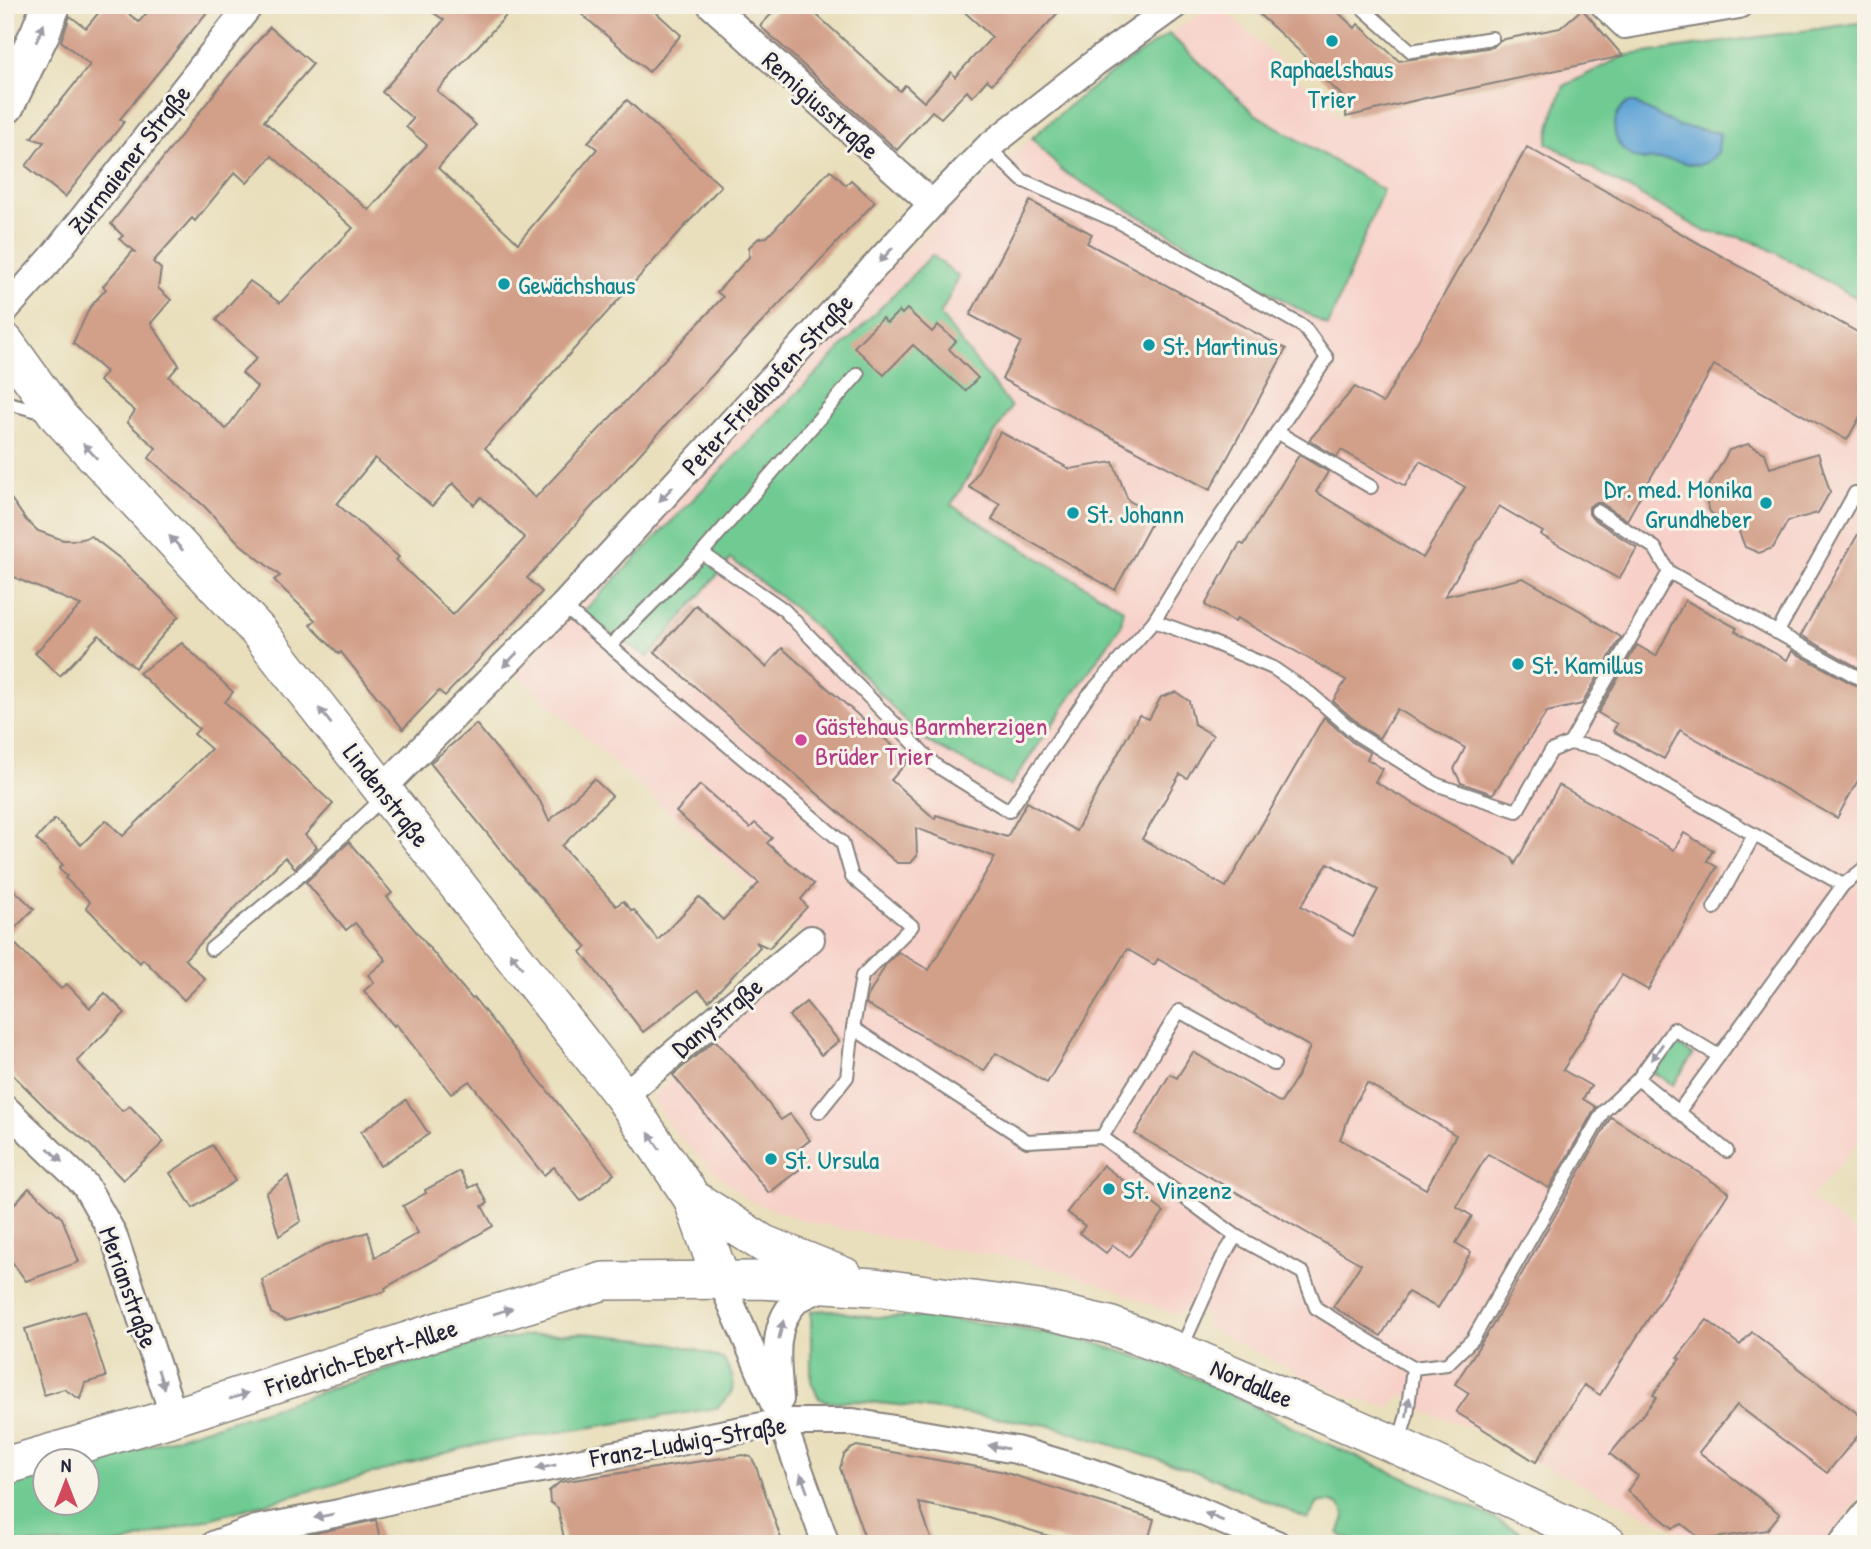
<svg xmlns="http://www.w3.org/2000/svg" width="1871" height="1549" viewBox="0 0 1871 1549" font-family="'Patrick Hand',sans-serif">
<rect width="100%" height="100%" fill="#f7f3e8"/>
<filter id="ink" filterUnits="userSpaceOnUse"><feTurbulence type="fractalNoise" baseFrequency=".0143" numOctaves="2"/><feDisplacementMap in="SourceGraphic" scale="14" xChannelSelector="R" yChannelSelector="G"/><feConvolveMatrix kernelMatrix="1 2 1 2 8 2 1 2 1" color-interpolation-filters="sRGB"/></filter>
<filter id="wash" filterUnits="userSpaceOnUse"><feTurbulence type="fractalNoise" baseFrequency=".00686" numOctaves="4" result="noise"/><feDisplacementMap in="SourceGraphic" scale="28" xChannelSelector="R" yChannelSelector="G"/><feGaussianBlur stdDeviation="1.57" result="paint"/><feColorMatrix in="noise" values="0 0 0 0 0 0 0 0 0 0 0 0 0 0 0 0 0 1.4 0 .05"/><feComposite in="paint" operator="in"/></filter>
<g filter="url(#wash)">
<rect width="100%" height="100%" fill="#e9dfbc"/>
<!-- built -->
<polygon fill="#f7d1c9" points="1214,5 1219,5 1342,119 1623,56 1866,21 1866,1133 1810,1199 1866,1241 1866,1490 1825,1544 1706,1544 1536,1462 1491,1434 1415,1409 1417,1395 1398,1397 1389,1408 1345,1396 1207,1328 1207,1315 1190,1306 1174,1315 1116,1290 1061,1271 1008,1257 929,1246 809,1222 750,1201 711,1169 671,1128 652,1098 815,944 516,674 619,562 629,567 657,540 651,526 822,339 965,194 1005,163 1054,117 1117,67"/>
<!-- green -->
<g fill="#70cb92" stroke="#497666" stroke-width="2">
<polygon points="1866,22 1866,303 1760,244 1739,237 1706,232 1547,143 1554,112 1564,86 1623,56"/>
<path d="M 1169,34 L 1255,114 L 1383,190 L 1328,326 L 1062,171 L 1032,138 C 1074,99 1120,65 1169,34 Z"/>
<polygon points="932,255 959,277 940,315 1011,407 951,505 1123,609 1121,625 1010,786 922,739 842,653 797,610 731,559 648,657 581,614"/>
<polygon points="1673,1042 1693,1055 1673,1085 1653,1072"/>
<path d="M 831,1310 L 868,1317 L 924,1317 L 989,1324 L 1085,1340 L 1161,1364 L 1219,1388 L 1301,1432 L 1477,1510 L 1543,1544 L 1358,1544 L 1339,1534 L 1345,1517 C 1342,1502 1331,1500 1318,1503 L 1308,1519 L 1204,1474 L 1048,1425 L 916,1407 L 860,1401 L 826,1402 L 819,1398 L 811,1382 L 811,1311 Z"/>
<path d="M 584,1333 C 632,1338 679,1340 724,1360 L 733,1378 L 732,1392 L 717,1408 L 475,1445 L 120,1544 L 5,1544 L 5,1487 L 45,1475 L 46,1504 L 88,1504 L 88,1464 L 264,1411 L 396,1367 L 477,1344 L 531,1335 Z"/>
</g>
<!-- water -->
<path fill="#61a4d6" stroke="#426388" stroke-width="2" d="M 1627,103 L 1635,103 L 1678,126 L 1720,133 L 1718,152 C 1703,172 1690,163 1670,160 C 1659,158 1648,162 1637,158 C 1613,150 1606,119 1627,103 Z"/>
<g id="blocks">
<!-- building -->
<g fill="#d29f88" fill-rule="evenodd">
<polygon points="105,5 118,5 139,22 153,5 213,5 120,119 124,122 65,197 26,166 44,142 31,138 90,65 61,41 70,16 86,28"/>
<path d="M 422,5 L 516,5 L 437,91 L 476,125 L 438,168 L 518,243 L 597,149 L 588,142 L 627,100 L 721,186 L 485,448 L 535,498 L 723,297 L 717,292 L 749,257 L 749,247 L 759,238 L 767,237 L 830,170 L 846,185 L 851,180 L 875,202 L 685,404 L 527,578 L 542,592 L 445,696 L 439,691 L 403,729 L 341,652 L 339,654 L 310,625 L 315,620 L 274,580 L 280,576 L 240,544 L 204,506 L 149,458 L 156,448 L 127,422 L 135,411 L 99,381 L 106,372 L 73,343 L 90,307 L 106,289 L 103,286 L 133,251 L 136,252 L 119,239 L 123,236 L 111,224 L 237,65 L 270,27 L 313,64 L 264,121 L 369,210 L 427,145 L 406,127 L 413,119 L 382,92 L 444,20 ZM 272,156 L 353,228 L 280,303 L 250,281 L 216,320 L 257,358 L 242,373 L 257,387 L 226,429 L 169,377 L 179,365 L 151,323 L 171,300 L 158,288 L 161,269 L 153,262 L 192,218 L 195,221 L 235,172 L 247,183 ZM 375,458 L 432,506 L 453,483 L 474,505 L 481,497 L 525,538 L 453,615 L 396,560 L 399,557 L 337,504 Z"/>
<polygon points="571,5 648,5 681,35 649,72"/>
<polygon points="780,5 806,5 900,91 905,85 924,102 951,72 955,77 992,37 957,5 1065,5 992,84 987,80 972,97 967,91 941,118 932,111 897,150 760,26"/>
<polygon points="1249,5 1330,5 1355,28 1358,24 1399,61 1493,47 1500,40 1560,28 1582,9 1623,56 1421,99 1346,117 1346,99 1317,73 1320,70"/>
<polygon points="1527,147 1866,337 1866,406 1847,440 1714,365 1627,520 1601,503 1594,503 1589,507 1589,514 1592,518 1637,548 1619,579 1541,535 1543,532 1499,506 1445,596 1523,578 1591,617 1593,620 1621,637 1582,704 1547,712 1493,794 1461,783 1454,769 1465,748 1397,709 1379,738 1363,728 1333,701 1346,680 1237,618 1235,622 1205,605 1240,543 1244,545 1299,455 1328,472 1316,492 1423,558 1465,487 1420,461 1405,486 1341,450 1337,457 1309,440 1355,387 1383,403"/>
<polygon points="1030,201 1092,234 1087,243 1286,349 1210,490 1002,379 1021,342 970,315"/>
<polygon points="907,309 932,332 938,325 956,341 949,349 978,378 965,391 913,345 884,375 854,347 882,318 887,323 899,311 902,314"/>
<polygon points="1000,432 1070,469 1113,462 1128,500 1155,516 1115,590 992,520 1000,504 969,487"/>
<polygon points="1748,444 1765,453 1770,468 1818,453 1830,492 1818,513 1788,521 1773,548 1759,553 1745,547 1738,529 1710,512 1704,494 1729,450"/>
<polygon points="5,490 26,520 38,531 63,540 79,540 91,536 123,561 179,616 135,668 99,635 60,676 35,653 81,605 20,580 5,571"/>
<polygon points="1866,520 1866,672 1801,635"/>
<polygon points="1685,600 1737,628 1735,631 1787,660 1792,651 1866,691 1866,766 1837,818 1680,730 1664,759 1613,731 1617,724 1598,713 1637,645 1656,656"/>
<path d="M 696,605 L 766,667 L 782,648 L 909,760 L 891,780 L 935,819 L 936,815 L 1007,837 L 1027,802 L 1076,831 L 1139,715 L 1149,719 L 1161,697 L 1176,692 L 1189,701 L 1194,724 L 1213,735 L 1187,778 L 1180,774 L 1142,839 L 1226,887 L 1324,717 L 1352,742 L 1370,753 L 1367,759 L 1383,769 L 1375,782 L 1512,858 L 1515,864 L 1559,785 L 1674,850 L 1684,833 L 1713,850 L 1707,861 L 1717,867 L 1648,990 L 1622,975 L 1563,1070 L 1591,1086 L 1583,1099 L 1596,1107 L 1549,1188 L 1488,1154 L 1456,1206 L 1472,1216 L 1456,1243 L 1471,1252 L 1438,1308 L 1408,1292 L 1381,1336 L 1333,1307 L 1361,1264 L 1135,1134 L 1170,1074 L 1177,1078 L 1193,1052 L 1281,1103 L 1298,1075 L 1310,1047 L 1158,959 L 1154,965 L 1127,949 L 1047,1083 L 996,1053 L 984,1071 L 866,1004 L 867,998 L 886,964 L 898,952 L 929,970 L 995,857 L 916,828 L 917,856 L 911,863 L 897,863 L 655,652 ZM 1328,863 L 1378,890 L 1353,936 L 1301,906 ZM 1367,1083 L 1456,1135 L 1426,1189 L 1340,1139 L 1353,1107 Z"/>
<polygon points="182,643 233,692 225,702 333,804 305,835 317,847 295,868 285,857 185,959 205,979 184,1000 143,959 140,963 86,907 90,902 65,878 67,876 59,869 63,865 36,839 55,819 81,845 106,820 123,836 211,749 194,734 199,729 139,673"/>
<polygon points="476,724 540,801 549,821 594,779 612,796 562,846 616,906 623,901 632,911 634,910 658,940 699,897 723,920 759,883 676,812 700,785 750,828 755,823 772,838 767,843 814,884 801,899 807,907 769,948 756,942 760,947 709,1001 698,990 643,1032 581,952 587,947 525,880 430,763"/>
<polygon points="349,842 392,893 387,897 472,999 474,998 614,1174 581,1201 554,1167 544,1175 469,1081 451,1094 396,1024 394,1026 364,991 374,982 368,975 386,960 355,923 346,930 306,882"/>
<polygon points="5,881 34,909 7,936 61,989 67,984 90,1008 105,993 125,1013 77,1061 122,1111 130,1106 164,1142 123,1180 89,1144 53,1115 5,1067"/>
<polygon points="806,1002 839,1041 821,1055 789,1016"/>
<polygon points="715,1040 744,1072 781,1120 790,1114 810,1140 795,1152 805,1165 769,1193 673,1075"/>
<polygon points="406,1100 429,1134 380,1166 361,1132"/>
<polygon points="1611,1117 1729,1192 1600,1395 1584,1385 1536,1462 1456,1412 1469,1393 1455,1384 1492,1326"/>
<polygon points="212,1145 235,1181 193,1208 170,1173"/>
<polygon points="1103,1165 1164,1212 1129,1257 1113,1245 1106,1253 1080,1233 1085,1226 1067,1212"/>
<polygon points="460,1171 469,1188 477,1184 488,1203 482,1206 493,1226 385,1288 386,1291 286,1321 271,1313 262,1280 325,1245 368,1232 375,1257 418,1233 403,1206 426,1193 425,1190"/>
<polygon points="288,1176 301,1221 279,1236 266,1193"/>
<polygon points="29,1188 62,1218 79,1262 26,1281 5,1252 5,1214"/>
<polygon points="85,1311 106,1377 85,1383 80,1399 64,1389 44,1395 25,1329"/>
<polygon points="1707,1320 1740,1345 1752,1332 1866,1420 1866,1426 1827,1473 1737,1405 1699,1452 1780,1514 1767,1530 1702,1540 1682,1524 1673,1528 1627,1491 1638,1476 1610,1454 1657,1397 1653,1395 1680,1359 1678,1357"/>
<polygon points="857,1446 1000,1471 1154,1519 1147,1544 1074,1544 988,1517 919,1503 933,1544 867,1544 840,1468 844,1455 850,1449"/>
<polygon points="743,1455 751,1457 755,1464 783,1544 565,1544 558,1508 550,1502 549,1491 560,1482"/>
<polygon points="376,1520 381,1544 299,1544 298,1537"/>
</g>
</g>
</g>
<g filter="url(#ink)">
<use href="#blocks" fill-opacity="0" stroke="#86807c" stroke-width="2"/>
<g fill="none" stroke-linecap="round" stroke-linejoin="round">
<defs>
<g id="service">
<polyline points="1359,5 1411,51 1492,38"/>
<polyline points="5,402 45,413"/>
<polyline points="1277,432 1371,487"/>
<polyline points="702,553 858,374"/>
<polyline points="1669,572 1866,682"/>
<polyline points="563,606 610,646"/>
<polyline points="1154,621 1204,639 1273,668 1311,694 1358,735 1438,785 1517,811 1551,751 1570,743 1602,749 1843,885"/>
<polyline points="1777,633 1855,493"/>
<polyline points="1570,743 1669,572 1655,548 1597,511"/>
<polyline points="1714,908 1754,835"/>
<polyline points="211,949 303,873 384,797"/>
<polyline points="853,1028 1027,1141 1102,1137"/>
<polyline points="1274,1064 1179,1011 1102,1137 1236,1236 1303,1273 1316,1308 1413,1368 1447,1364 1473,1339 1603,1112 1638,1079 1674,1029 1719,1056"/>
<polyline points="1638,1079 1727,1151"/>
<polyline points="1679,1111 1843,885 1866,867"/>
<polyline points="819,1112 847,1077 853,1028 862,976 912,926 852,877 842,842 610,646 702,553 783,609 935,765 1009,811 1087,697 1154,621 1195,554 1327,358 1304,327 1121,223 1022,180 988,147"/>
<polyline points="1181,1349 1222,1258 1236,1236"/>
<polyline points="1399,1442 1407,1415 1413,1368"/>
</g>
<g id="minor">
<polyline points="711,5 932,204"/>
<polyline points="1604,5 1625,25 1739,5"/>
<polyline points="5,310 51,259 250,5"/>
<polyline points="382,789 563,606 932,204 988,147 1096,62 1175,5"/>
<polyline points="623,1096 811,939"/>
<polyline points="5,1108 85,1185 113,1234 174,1417"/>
<polyline points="721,1280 782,1422 826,1544"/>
<path d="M 780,1399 C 778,1368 770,1327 795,1302 C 803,1294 819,1290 830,1285"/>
<polyline points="215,1544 256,1529 339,1513 433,1490 782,1422 853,1422 1016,1450 1091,1472 1193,1508 1277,1544"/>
<polyline points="1842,1544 1866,1514"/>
</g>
<g id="secondary">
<polyline points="5,342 59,417 258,631 623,1096 692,1198 721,1280"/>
<polyline points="692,1198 764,1244 844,1276"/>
<polyline points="5,1466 174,1417 438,1331 604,1281 760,1280 875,1287 1040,1309 1109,1325 1180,1352 1398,1446 1608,1544"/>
</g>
<polyline id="primary" points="5,105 40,33 51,5"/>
</defs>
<!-- service casing -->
<use href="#service" stroke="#86807c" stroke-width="16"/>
<!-- minor casing -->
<use href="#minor" stroke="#86807c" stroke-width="30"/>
<!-- secondary casing -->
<use href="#secondary" stroke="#86807c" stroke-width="40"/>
<!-- primary casing -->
<use href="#primary" stroke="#86807c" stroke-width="42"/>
<!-- service -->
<use href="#service" stroke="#fff" stroke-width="12"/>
<!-- minor -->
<use href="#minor" stroke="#fff" stroke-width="26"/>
<!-- secondary -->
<use href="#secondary" stroke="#fff" stroke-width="37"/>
<!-- primary -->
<use href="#primary" stroke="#fff" stroke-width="38"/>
</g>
<!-- one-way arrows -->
<defs><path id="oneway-solid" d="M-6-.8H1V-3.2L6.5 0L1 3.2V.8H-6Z" transform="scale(1.75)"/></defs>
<g fill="#9c9ca7">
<use href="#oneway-solid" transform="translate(40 33) rotate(-67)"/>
<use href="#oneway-solid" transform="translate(886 255) rotate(133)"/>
<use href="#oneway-solid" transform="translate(90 451) rotate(-133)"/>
<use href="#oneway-solid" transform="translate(666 494) rotate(133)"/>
<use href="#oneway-solid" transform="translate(176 543) rotate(-133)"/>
<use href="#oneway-solid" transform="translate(510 660) rotate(135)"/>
<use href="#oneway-solid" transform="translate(325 716) rotate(-128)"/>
<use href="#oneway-solid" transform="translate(516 960) rotate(-128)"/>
<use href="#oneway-solid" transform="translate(1657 1052) rotate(125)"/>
<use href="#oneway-solid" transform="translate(654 1141) rotate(-124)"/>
<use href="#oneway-solid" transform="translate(55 1155) rotate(44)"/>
<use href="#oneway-solid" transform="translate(503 1311) rotate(-17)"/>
<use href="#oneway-solid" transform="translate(781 1330) rotate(-76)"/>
<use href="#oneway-solid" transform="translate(161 1379) rotate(72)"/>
<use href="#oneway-solid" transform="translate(239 1396) rotate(-18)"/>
<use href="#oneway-solid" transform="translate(1408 1407) rotate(-81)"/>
<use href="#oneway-solid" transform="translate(998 1447) rotate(-170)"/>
<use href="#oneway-solid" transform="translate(546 1467) rotate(169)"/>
<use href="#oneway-solid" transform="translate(804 1483) rotate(-110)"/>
<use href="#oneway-solid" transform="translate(324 1516) rotate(169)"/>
<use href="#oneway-solid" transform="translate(1214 1517) rotate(-157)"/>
</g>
</g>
<!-- markers -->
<g fill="#0f9aa8" stroke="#f7f3e8" stroke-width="2.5">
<circle cx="1332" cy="41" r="7"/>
<circle cx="504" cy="284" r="7"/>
<circle cx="1149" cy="345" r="7"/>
<circle cx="1766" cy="503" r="7"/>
<circle cx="1073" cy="513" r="7"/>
<circle cx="1518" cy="664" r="7"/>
<circle cx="771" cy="1159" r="7"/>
<circle cx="1109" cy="1189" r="7"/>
</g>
<circle fill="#d1479c" stroke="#f7f3e8" stroke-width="2.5" cx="801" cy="740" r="7"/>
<g text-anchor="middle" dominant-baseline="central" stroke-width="6" stroke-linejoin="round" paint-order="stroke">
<!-- culture labels -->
<g font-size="26" fill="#0d838f" stroke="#f7f3e8" text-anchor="start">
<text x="1332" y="68" text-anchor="middle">Raphaelshaus<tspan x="1332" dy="30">Trier</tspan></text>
<text x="518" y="284">Gewächshaus</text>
<text x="1163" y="345">St. Martinus</text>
<text x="1752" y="488" text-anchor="end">Dr. med. Monika<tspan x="1752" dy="30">Grundheber</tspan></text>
<text x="1087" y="513">St. Johann</text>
<text x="1532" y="664">St. Kamillus</text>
<text x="785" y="1159">St. Ursula</text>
<text x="1123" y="1189">St. Vinzenz</text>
</g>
<!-- street labels -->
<g font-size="26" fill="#22223b" stroke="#f7f3e8">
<text transform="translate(821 105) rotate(42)">Remigiusstraße</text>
<text transform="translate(129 159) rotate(-52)">Zurmaiener Straße</text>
<text transform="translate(767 384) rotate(-47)">Peter-Friedhofen-Straße</text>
<text transform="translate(387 795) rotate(52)">Lindenstraße</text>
<text transform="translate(717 1017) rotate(-40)">Danystraße</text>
<text transform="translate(129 1287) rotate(70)">Merianstraße</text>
<text transform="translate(361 1357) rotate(-18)">Friedrich-Ebert-Allee</text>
<text transform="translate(1252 1383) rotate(23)">Nordallee</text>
<text transform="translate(688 1441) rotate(-10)">Franz-Ludwig-Straße</text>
</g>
<!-- hotel labels -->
<g font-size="26" fill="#b23c85" stroke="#f7f3e8" text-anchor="start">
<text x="815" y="725">Gästehaus Barmherzigen<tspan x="815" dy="30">Brüder Trier</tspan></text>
</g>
</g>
<!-- margin -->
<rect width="1871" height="1549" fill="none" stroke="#f7f3e8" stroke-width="28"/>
<!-- north arrow -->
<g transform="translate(66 1482)"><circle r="33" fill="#f7f3e8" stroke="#a29fa3" stroke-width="2"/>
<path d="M0-5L12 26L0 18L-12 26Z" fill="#d1495b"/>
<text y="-10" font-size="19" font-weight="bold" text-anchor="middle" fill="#22223b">N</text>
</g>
</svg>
